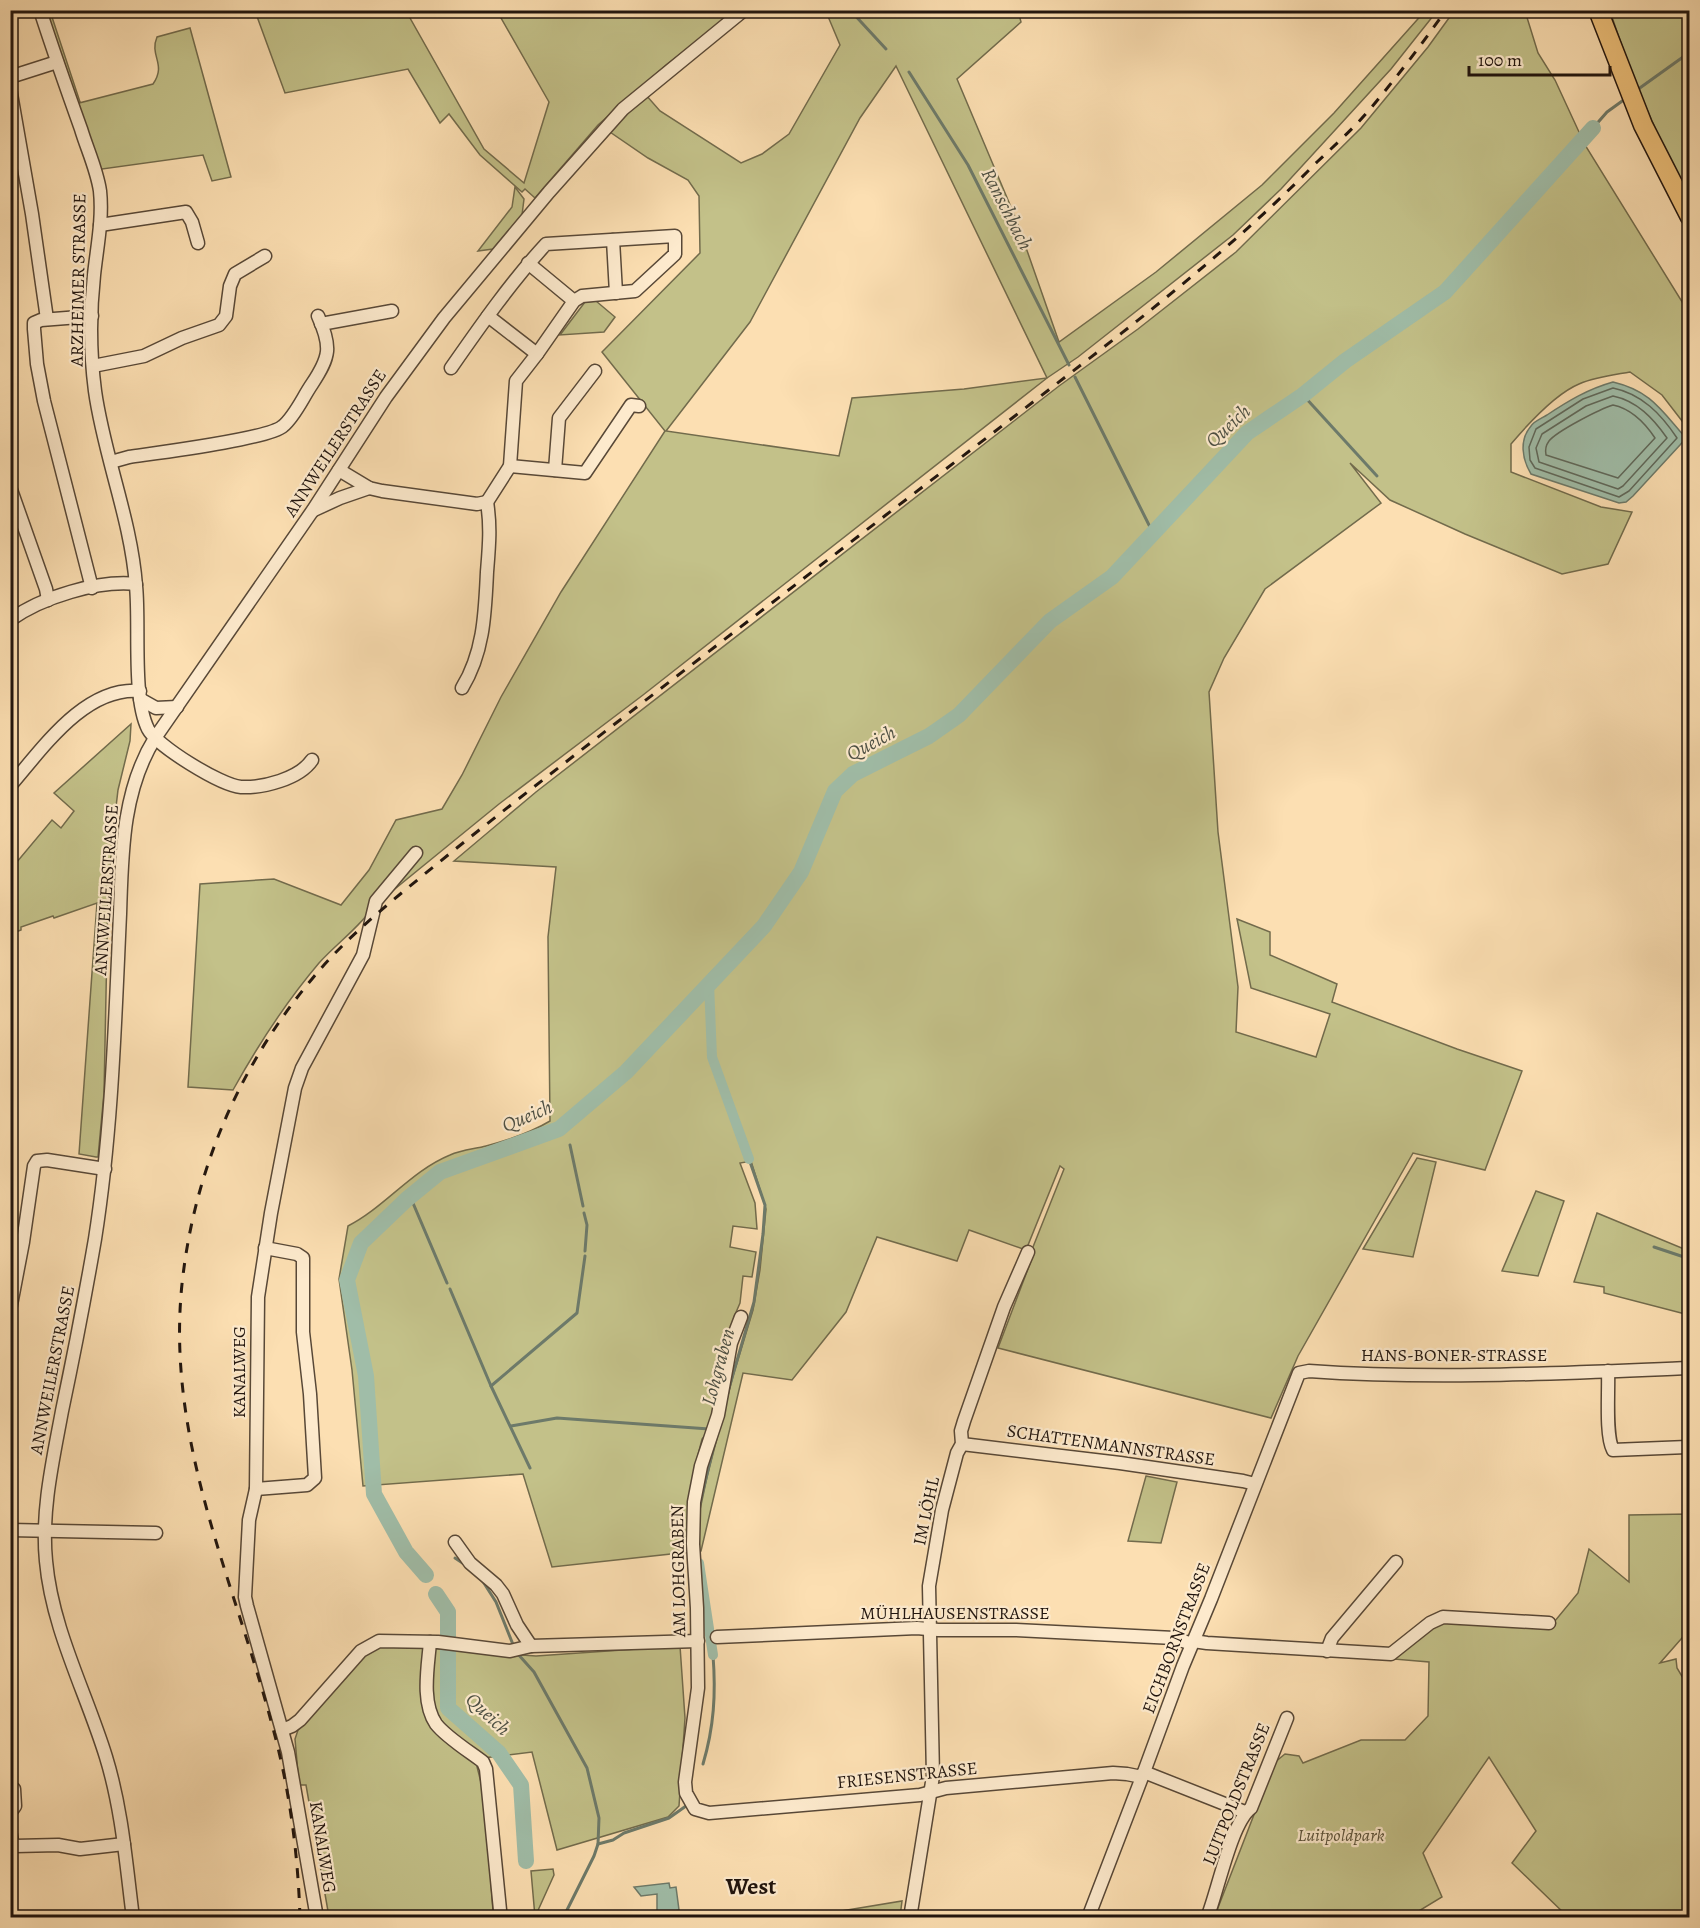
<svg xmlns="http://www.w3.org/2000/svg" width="1700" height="1928" viewBox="0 0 1700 1928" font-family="Alegreya,serif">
<rect width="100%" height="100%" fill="#fcdfb2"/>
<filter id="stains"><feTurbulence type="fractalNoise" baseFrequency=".00333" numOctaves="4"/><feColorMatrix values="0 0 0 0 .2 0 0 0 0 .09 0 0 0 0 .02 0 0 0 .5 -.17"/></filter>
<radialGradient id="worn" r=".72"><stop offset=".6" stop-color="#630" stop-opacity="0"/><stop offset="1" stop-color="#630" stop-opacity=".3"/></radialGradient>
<!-- green -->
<g fill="#c3c189" stroke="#726b4c" stroke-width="1.5" fill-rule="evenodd">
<path d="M 40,11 L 50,11 L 80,102 L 79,103 L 153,84 C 167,64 149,56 157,37 L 190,28 L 231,177 L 212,181 L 203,155 L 95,170 Z"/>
<polygon points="255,11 406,11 484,149 524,183 549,102 497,11 736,11 666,65 598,125 535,198 525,189 522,192 480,155 449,114 440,123 408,69 285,93"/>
<path d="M 820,11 L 1018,11 L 1021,22 L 957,79 L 1016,219 L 1059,342 L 1156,272 L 1262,185 L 1334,113 L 1425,11 L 1437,11 L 1391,69 L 1281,189 L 1233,235 L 1078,357 L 1047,378 L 643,695 L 499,804 L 374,906 C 361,926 336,944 319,963 C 286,1002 258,1045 233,1090 L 188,1087 L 200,884 L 274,879 L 341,905 L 369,870 L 396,820 L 442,809 L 462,775 L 501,697 L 561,592 L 665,431 L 602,352 L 700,253 L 699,196 L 688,180 L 648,158 L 607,130 L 646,95 L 660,111 L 741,163 L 762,154 L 789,134 L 840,45 L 827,14 ZM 896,66 L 1047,378 L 964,389 L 852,398 L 839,456 L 666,431 L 750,322 L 860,118 Z"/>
<path d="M 1454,11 L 1525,11 L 1538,53 L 1555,80 L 1585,145 L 1689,313 L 1689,430 L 1662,395 L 1630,372 C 1613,375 1595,377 1579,384 C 1555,394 1528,424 1511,444 L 1511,472 L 1601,507 L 1632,512 L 1608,564 L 1562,574 L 1465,534 L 1390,500 L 1350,463 L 1381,503 L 1265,589 L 1224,658 L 1209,692 L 1218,832 L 1238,987 L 1236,1032 L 1316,1057 L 1330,1014 L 1251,988 L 1237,919 L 1270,932 L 1270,955 L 1337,984 L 1332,1002 L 1457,1049 L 1522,1071 L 1485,1170 L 1413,1153 L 1298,1356 L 1271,1418 L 998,1348 L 1034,1253 L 1031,1252 L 1064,1169 L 1060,1166 L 1026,1250 L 969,1230 L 957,1261 L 877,1237 L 846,1312 L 792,1380 L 743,1373 L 701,1551 L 697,1551 L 698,1519 L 707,1477 L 733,1376 L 753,1310 L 760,1270 L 766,1209 L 751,1161 L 740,1163 L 755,1203 L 757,1229 L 733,1226 L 730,1247 L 756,1252 L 752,1277 L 743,1276 L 740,1303 L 734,1317 L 712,1427 L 702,1439 L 695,1467 L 689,1552 L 552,1567 L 523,1474 L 363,1486 L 352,1370 L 339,1279 L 348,1226 C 385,1207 411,1171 450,1155 C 461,1150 474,1149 486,1146 C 509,1140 530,1133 550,1121 L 548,937 L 556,867 L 454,861 L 536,792 L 1059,386 L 1138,329 L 1236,252 L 1361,128 L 1428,47 Z"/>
<path d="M 1610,11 L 1689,11 L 1689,60 L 1684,64 L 1690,73 L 1689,197 C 1657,138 1631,75 1610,11 Z"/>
<polygon points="515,187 524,199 522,215 493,249 478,251 512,207"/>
<polygon points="596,301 615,317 604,332 560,335 585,302"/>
<polygon points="131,724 130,741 118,790 112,841 108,896 104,1093 98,1157 96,1157 79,1154 97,903 54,918 53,916 21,927 21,930 11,934 11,869 52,820 61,828 74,811 54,793"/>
<polygon points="1417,1158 1436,1162 1413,1257 1363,1249"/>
<polygon points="1536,1191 1564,1201 1538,1276 1502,1271"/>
<polygon points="1597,1213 1689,1251 1689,1315 1604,1293 1604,1287 1574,1282"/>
<polygon points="1146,1476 1177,1482 1161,1543 1128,1541"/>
<polygon points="1689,1514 1689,1630 1660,1663 1676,1659 1677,1668 1689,1688 1689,1917 1568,1917 1512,1863 1536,1831 1489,1757 1423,1853 1442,1897 1409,1917 1214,1918 1274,1763 1285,1754 1299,1756 1303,1763 1361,1740 1405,1740 1428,1716 1429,1662 1393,1659 1436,1621 1550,1627 1578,1593 1589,1549 1629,1582 1629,1515"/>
<polygon points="384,1645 536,1656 680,1646 685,1718 679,1806 668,1817 557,1850 532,1752 475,1759 485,1798 493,1911 458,1918 329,1917 306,1785 299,1785 295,1739 298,1730 346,1669 367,1648"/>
<polygon points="553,1869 554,1875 535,1917 531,1871"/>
<polygon points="902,1901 900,1917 805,1917"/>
</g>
<!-- water -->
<g fill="#a0bda8" stroke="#6d7a6a" stroke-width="1.5">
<path d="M 1613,382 C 1651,391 1661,410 1686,438 L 1680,445 L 1633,496 L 1626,502 L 1619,503 L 1531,474 C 1522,459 1519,440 1531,426 C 1534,421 1542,418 1547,415 C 1568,401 1588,389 1613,382 Z"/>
<polygon points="669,1883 670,1888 676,1887 679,1910 675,1911 675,1917 657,1917 657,1894 641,1896 634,1887"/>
</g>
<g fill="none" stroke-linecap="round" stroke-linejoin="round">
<!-- shore -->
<g stroke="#60695b" stroke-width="1.5">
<path d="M 1613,388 C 1642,394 1661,414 1677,438 L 1629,491 L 1619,497 L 1535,468 L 1530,460 L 1529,447 L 1536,429 L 1583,399 Z"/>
<path d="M 1613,396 C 1637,401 1653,418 1667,438 L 1623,486 L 1618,489 L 1539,462 L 1536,448 L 1542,434 L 1586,406 Z"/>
<path d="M 1613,405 C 1632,409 1645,423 1655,438 L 1618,478 L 1546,455 C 1545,450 1546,445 1549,441 C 1557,431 1600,409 1613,405 Z"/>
</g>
<!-- stream -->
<g stroke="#6d7a6a" stroke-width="3">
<polyline points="850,10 886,49"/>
<polyline points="909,72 968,165 1069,365"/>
<polyline points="1637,90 1690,52"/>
<polyline points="1593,128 1607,112 1625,99"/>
<polyline points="1075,377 1153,533"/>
<polyline points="1303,395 1377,476"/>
<polyline points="570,1145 583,1206"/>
<polyline points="410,1196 447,1283"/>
<polyline points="584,1213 587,1225 585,1251"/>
<polyline points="1654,1247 1690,1259"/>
<polyline points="450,1289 491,1386"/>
<polyline points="729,1388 754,1302 763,1234 765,1205 749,1159"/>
<polyline points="511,1426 557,1418 709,1429"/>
<polyline points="530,1468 491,1386 577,1313 585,1256"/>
<polyline points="699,1507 715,1441"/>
<polyline points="455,1558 464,1564"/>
<polyline points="482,1580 496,1602 514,1647"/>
<polyline points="517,1653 534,1672 587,1768 599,1818 598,1844 594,1856 563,1918"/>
<path d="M 703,1764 C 714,1727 716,1694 713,1655"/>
<polyline points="598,1844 613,1840 624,1833 669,1818 686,1806"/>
</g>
<!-- canal -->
<g stroke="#a0bda8" stroke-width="10">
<polyline points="709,983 712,1057 749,1159"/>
<polyline points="699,1563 713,1655"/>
</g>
<!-- river -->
<g stroke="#a0bda8" stroke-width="16">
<polyline points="426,1575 406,1552 374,1494 366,1376 347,1280 361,1243 407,1199 440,1172 559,1129 626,1072 764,926 801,872 835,791 853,774 929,736 959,715 1050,621 1112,577 1247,433 1303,395 1345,361 1445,292 1593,128"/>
<polyline points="436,1594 448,1612 448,1708 499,1753 521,1785 526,1861"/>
</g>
<defs>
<g id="minor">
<path d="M 40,10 C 53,50 67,90 81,129 C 87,149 97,170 100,191 C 103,219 97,247 94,275 C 90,312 90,353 95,391 C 104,456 131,519 136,586 C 140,624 132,697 148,729 C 157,746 220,785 241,787 C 263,788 299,779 312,760"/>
<polyline points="10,77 57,62"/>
<polyline points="10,88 32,214 47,319"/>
<polyline points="100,225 186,212 192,222 198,243"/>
<polyline points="613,240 616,293"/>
<polyline points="528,263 574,301"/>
<polyline points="321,324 392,311"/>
<polyline points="93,366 144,356 182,338 219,325 226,316 230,286 235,274 265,256"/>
<path d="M 451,368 C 481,325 511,282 546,244 L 675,236 L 675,254 L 635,291 L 582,296 L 574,301 L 537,354"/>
<path d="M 111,462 L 129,457 C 156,453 269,439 283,426 C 295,416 303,397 312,384 C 330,357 332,347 318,316"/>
<polyline points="510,466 585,473 631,405 639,406"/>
<path d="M 339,470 L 369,488 L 382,491 L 477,504 L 487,502 C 491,527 489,547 487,572 C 485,613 484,652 462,688"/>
<polyline points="555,470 559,418 595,371"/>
<polyline points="10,487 46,589 48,600"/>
<polyline points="487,502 510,466 516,381 537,354 488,316"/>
<polyline points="314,510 340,498 369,488"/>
<polyline points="92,588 44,401 37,364 34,329 34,323 41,320 92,316"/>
<path d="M 10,620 C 42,597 98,580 136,584"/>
<polyline points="140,699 156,708 177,707"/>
<path d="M 10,786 C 43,748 85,686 140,691"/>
<polyline points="10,1310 23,1242 34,1166 37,1161 47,1160 105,1169"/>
<polyline points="741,1317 731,1343 718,1415 701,1466 694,1502 693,1544 697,1608 698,1688 685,1782 686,1793 695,1809 709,1813 920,1795 946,1788 1113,1773 1127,1774 1142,1777"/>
<path d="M 1608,1371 C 1609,1390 1605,1435 1613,1450 L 1687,1447"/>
<polyline points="962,1444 1120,1463 1243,1481 1255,1484"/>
<polyline points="256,1489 307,1485 315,1478 310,1394 303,1332 303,1258 297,1254 265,1248"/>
<polyline points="10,1530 156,1533"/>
<polyline points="455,1542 470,1563 496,1585 503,1594 517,1625 531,1646"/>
<polyline points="717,1637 917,1628 938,1630 1016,1630 1174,1638 1192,1644"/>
<polyline points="1193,1641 1207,1643 1391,1654 1430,1623 1443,1617 1549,1623"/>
<path d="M 430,1642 C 428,1667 421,1702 436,1724 C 446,1737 470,1752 483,1762 L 486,1769 L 500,1910 L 499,1918"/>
<polyline points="1327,1651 1332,1638 1396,1562"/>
<polyline points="282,1730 292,1726 300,1720 361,1651 379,1641 438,1642 510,1651 531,1646 698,1641"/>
<polyline points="1144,1772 1245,1812"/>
<polyline points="10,1789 14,1789 15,1806 10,1813"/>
<polyline points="10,1830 12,1841 15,1846 58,1845 80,1849 124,1844"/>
<path d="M 133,1918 C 126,1863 122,1809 106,1757 C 86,1692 52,1629 46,1561 C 41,1511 53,1460 62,1411 C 74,1354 85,1297 95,1239 C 112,1131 115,1023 120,914 C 122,854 122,791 155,738 L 313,510 L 386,397 L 444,318 L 549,192 L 623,109 L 744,10"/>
<polyline points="317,1918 288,1752 247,1606 245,1597 249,1520 256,1489 258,1297 271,1213 295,1088 302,1068 363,955 376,901 416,853"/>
<polyline points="910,1918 933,1776 929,1586 942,1510 957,1453 962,1444 961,1431 964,1421 1004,1307 1028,1252"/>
<path d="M 1088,1918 L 1144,1772 L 1183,1666 L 1211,1599 L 1299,1373 L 1309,1371 C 1436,1380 1563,1373 1690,1368"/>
<path d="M 1207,1918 C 1218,1891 1231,1823 1251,1808 L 1287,1718"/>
</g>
<polyline id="highway" points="1598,10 1643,125 1690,217"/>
</defs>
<!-- minor casing -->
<use href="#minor" stroke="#584837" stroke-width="15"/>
<!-- highway casing -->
<use href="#highway" stroke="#21150e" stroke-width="21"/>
<!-- minor -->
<use href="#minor" stroke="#fdeacd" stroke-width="12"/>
<!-- highway -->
<use href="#highway" stroke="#eec079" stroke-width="18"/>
<!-- rail -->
<path stroke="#21150e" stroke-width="3" stroke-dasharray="10 10" stroke-linecap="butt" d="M 300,1918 C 298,1851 289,1785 271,1721 C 232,1575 166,1439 182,1284 C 194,1171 239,1066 312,979 C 344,940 382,909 421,877 C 482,827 544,779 607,730 C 738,629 870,527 1002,426 C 1110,342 1221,260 1317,162 C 1335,145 1354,128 1370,109 C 1397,77 1422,44 1446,10"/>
</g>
<g text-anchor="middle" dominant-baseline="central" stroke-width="4.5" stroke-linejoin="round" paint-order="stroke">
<!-- street labels -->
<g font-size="18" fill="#21150e" stroke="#fdeacd">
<text transform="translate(78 280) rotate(-89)">ARZHEIMER STRASSE</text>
<text transform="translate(335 443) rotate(-57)">ANNWEILERSTRASSE</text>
<text transform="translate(106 890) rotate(-86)">ANNWEILERSTRASSE</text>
<text x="1454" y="1355">HANS-BONER-STRASSE</text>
<text transform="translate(52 1370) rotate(-79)">ANNWEILERSTRASSE</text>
<text transform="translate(239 1372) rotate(-90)">KANALWEG</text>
<text transform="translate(1111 1445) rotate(8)">SCHATTENMANNSTRASSE</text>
<text transform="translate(926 1511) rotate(-78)">IM LÖHL</text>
<text transform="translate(678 1571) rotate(-91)">AM LOHGRABEN</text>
<text x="955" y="1613">MÜHLHAUSENSTRASSE</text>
<text transform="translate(1176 1638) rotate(-69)">EICHBORNSTRASSE</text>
<text transform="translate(907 1775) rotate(-6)">FRIESENSTRASSE</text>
<text transform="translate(1236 1794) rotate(-68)">LUITPOLDSTRASSE</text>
<text transform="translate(323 1847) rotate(81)">KANALWEG</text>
</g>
<!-- park labels -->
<g font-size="18" font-style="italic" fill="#5a5139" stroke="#fdeacd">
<text x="1341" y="1835">Luitpoldpark</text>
</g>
<!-- water labels -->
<g font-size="20" font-style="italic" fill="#4d5044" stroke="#fdeacd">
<text transform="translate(1007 209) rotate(63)">Ranschbach</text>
<text transform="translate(1228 426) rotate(-43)">Queich</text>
<text transform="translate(871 743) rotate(-28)">Queich</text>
<text transform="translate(527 1116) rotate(-23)">Queich</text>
<text transform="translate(718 1367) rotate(-75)">Lohgraben</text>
<text transform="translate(488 1714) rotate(43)">Queich</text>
</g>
<!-- district labels -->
<g font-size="24" font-weight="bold" fill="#21150e" stroke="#fdeacd">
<text x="751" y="1886">West</text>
</g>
</g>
<!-- margin -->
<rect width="1700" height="1928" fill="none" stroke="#fcdfb2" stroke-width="36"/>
<rect x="12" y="12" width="1676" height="1904" fill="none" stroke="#21150e" stroke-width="3"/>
<rect x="18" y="18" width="1664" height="1892" fill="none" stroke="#21150e" stroke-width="1.5"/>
<!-- scale -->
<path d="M1469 66v9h141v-9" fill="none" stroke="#21150e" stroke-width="3"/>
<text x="1478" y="66" font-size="18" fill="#21150e" stroke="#fdeacd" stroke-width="4.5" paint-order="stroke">100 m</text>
<rect width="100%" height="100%" filter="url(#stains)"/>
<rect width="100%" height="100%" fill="url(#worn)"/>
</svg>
